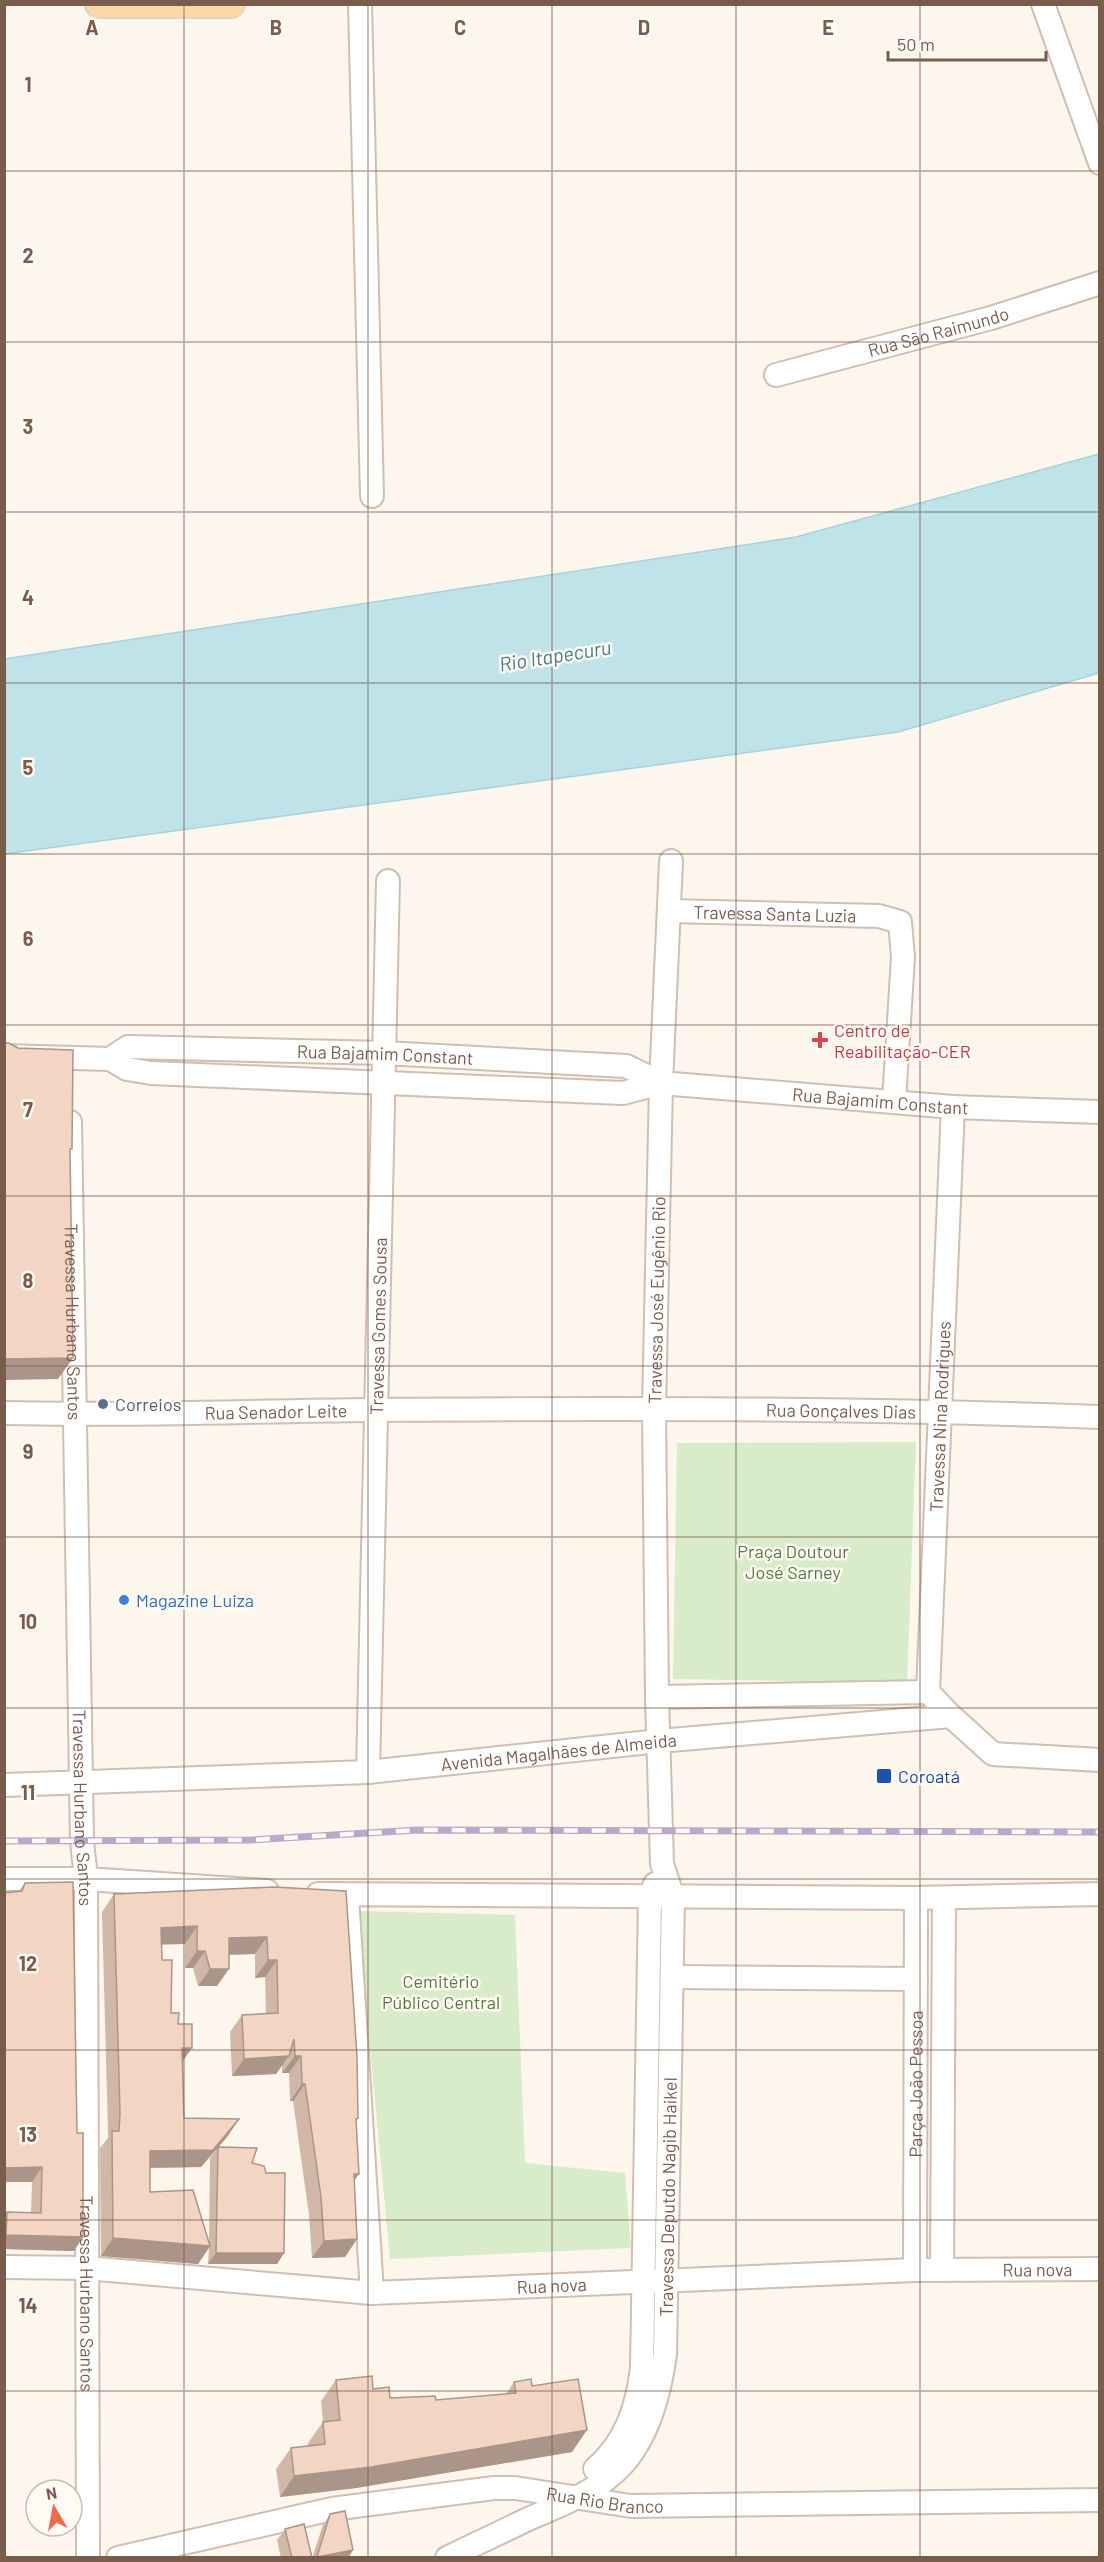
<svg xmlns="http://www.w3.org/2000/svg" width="1104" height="2562" viewBox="0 0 1104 2562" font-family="Barlow,sans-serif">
<rect width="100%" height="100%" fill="#fdf6ec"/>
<!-- green -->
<g fill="#d8ecc9">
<polygon points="916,1442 907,1683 673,1679 677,1443"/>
<polygon points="357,1911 515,1915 525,2163 625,2173 631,2248 390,2259"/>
</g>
<!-- water -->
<polygon fill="#bfe3e8" stroke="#a5d3da" stroke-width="1.5" points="1099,454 1099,673 898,732 5,854 5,659 796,537"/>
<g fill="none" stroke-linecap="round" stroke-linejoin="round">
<defs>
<g id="minor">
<polyline points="360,4 372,496"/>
<polyline points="1043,4 1100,163"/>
<path id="s1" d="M 776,375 L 991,318 L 1100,283"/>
<path id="s2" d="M 670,911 L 879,916 L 900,922 L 903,957 L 894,1102"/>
<path id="s3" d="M 4,1056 L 110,1059 L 127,1069 L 151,1073 L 623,1093 L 661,1083 L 953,1107 L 1100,1112"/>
<path id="s4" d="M 110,1059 L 128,1047 L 384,1053 L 626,1066 L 661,1083"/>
<path id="s5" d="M 70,1122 L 82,1841 L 86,1879 L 88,2558"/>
<path id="s6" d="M 4,1413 C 127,1416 250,1411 373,1410 C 615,1408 858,1408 1100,1417"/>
<polyline points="657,1697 928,1692"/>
<path id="s7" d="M 951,1716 L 928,1692 L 953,1107"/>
<path id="s8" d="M 368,1772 L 388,881"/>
<path id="s9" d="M 4,1785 L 368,1772 L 659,1741 L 951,1716 L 993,1754 L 1100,1760"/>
<polyline points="4,1879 86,1879 267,1891"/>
<polyline points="318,1894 916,1898 1100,1894"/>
<polyline points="347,1896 372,2293"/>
<polyline points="673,1977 916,1979"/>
<path id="s10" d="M 4,2267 L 86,2268 L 372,2293 L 915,2270 L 1100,2269"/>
<path id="s11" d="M 915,2270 L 916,1898"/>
<polyline points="942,2270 944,1898"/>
<path d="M 595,2469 C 626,2442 637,2408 642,2368 L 650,1897 L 655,1884"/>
<path id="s12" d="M 118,2558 L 332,2509 L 494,2488 L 515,2488 L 631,2506 L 1100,2500"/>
<path id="s13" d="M 447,2558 C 473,2545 500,2533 526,2520 C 565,2503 609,2488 633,2451 C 652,2423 660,2388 665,2355 L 673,1897 L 662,1864 L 657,1697 L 654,1410 L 661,1083 L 671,861"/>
</g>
<polyline id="major" points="99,4 231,4"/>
</defs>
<!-- minor casing -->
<use href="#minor" stroke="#d1beb0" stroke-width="26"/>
<!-- major casing -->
<use href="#major" stroke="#dad1cd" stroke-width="30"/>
<!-- minor -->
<use href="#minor" stroke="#fff" stroke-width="22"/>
<!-- major -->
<use href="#major" stroke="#fbd9a5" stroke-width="27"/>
<defs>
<polyline id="rail" points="4,1841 251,1840 418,1830 1100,1832"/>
</defs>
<!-- rail casing -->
<use href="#rail" stroke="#b9a8c9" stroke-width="7"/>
<!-- rail -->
<use href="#rail" stroke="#fffaf3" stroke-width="4.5" stroke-dasharray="14" stroke-linecap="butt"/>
</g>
<!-- wall -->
<g fill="#d1b7a8" fill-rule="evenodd">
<polygon points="25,1883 74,2251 4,2249 4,2215 7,2212 31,2213 32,2182 4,2182 4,1893 18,1892"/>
<path d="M 274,1887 L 358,2118 L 356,2122 L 354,2181 L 357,2239 L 345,2257 L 312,2258 L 309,2215 L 293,2101 L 290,2101 L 289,2073 L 282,2073 L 282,2065 L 276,2074 L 232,2076 L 230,2032 L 242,2015 L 266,2014 L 265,1977 L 255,1978 L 255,1954 L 229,1955 L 217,1986 L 198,1986 L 193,1968 L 185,1968 L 185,1944 L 162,1944 L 162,1960 L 171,2013 L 178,2024 L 182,2062 L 184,2118 L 239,2119 L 227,2137 L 218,2147 L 252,2163 L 284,2253 L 277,2264 L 208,2264 L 209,2248 L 198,2264 L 101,2256 L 100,2148 L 108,2138 L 108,2131 L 102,1912 L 114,1894 ZM 218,2147 L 210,2158 L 209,2243 L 150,2192 L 150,2168 L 201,2167 Z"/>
<polygon points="336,2380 373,2389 390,2398 436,2400 506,2394 514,2382 532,2386 572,2452 356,2488 280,2497 276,2469 291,2448 308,2446 308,2443 323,2422 321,2401"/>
<polygon points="330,2514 353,2550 348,2558 312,2558 323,2525"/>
<polygon points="285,2529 312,2558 281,2558 277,2540"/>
</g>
<!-- shaded-wall -->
<g fill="#aa9588">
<polygon points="73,1358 58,1379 4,1380 4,1359"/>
<polygon points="197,1926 185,1944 149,1945 161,1928"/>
<polygon points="267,1937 255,1954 217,1955 229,1938"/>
<polygon points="197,1951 205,1951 193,1968 185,1968"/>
<polygon points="268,1960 277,1960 265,1977 255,1978"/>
<polygon points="210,1969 229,1969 217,1986 198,1986"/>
<polygon points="182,2048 192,2048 180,2065"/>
<polygon points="289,2056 276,2074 232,2076 244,2059"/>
<polygon points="295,2056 301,2056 289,2073 282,2073"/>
<polygon points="302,2084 305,2084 293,2101 290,2101"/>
<polygon points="239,2119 227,2137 201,2167 138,2168 150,2151"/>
<polygon points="42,2167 32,2182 4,2182 4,2168"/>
<polygon points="354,2174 359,2174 347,2191"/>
<polygon points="6,2235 83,2237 74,2251 4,2249 4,2237"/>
<polygon points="113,2238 210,2246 198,2264 101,2256"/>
<polygon points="357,2239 345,2257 312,2258 324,2241"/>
<polygon points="216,2253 284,2253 277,2264 208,2264"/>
<polygon points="587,2430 572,2452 356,2488 280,2497 294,2476"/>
<polygon points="353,2550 348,2558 316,2558 317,2557"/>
</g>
<!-- building -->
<g fill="#f3d5c3" stroke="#aa9588" stroke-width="1.5">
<polygon points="4,1043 9,1043 18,1048 73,1050 72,1149 70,1149 73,1358 4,1359"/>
<polygon points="73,1882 77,2133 83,2133 83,2237 6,2235 7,2212 41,2213 42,2167 4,2168 4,1893 22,1891 25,1883"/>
<polygon points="274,1887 346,1891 357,2056 358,2118 356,2119 359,2174 354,2174 357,2239 324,2241 321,2197 305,2084 302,2084 301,2056 295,2056 294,2039 289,2056 244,2059 242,2015 278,2013 277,1960 268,1960 267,1937 229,1938 229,1969 210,1969 205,1951 197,1951 197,1926 161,1928 162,1960 172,1960 171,2013 179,2013 178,2024 192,2024 192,2048 182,2048 184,2118 239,2119 213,2150 150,2151 150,2192 193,2190 210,2246 113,2238 112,2131 119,2131 120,2114 114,1894"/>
<polygon points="218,2147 257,2148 252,2163 264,2166 266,2173 285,2173 284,2253 216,2253"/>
<polygon points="372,2376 373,2389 389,2387 390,2398 435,2396 436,2400 516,2393 514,2382 531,2379 532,2386 578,2379 587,2430 371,2467 294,2476 291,2448 325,2444 323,2422 340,2420 336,2380"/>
<polygon points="345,2511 353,2550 317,2557 330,2514"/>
<polygon points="304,2524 312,2558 292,2558 285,2529"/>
</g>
<!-- grid -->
<path fill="none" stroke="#7a5c4d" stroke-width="1.5" stroke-opacity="0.55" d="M 184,4 L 184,2558M 368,4 L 368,2558M 552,4 L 552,2558M 736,4 L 736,2558M 920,4 L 920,2558M 4,171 L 1100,171M 4,342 L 1100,342M 4,512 L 1100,512M 4,683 L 1100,683M 4,854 L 1100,854M 4,1025 L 1100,1025M 4,1196 L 1100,1196M 4,1366 L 1100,1366M 4,1537 L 1100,1537M 4,1708 L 1100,1708M 4,1879 L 1100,1879M 4,2050 L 1100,2050M 4,2220 L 1100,2220M 4,2391 L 1100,2391"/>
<!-- markers -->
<path fill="#e0444e" stroke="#fffaf3" stroke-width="2" d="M817 1031h6v6h6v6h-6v6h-6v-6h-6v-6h6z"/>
<circle fill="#5c6f8a" stroke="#fffaf3" stroke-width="2" cx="103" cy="1404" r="6"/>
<circle fill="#3f7fe0" stroke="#fffaf3" stroke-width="2" cx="124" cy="1600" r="6"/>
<rect fill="#1a4fb4" stroke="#fffaf3" stroke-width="2" x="876" y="1768" width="16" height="16" rx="3"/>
<g text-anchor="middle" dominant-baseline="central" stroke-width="5" stroke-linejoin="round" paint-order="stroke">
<!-- street labels -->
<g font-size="18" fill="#7a5c4d" stroke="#fffaf3">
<text stroke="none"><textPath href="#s1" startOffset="168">Rua São Raimundo</textPath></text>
<text stroke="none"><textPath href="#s2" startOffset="105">Travessa Santa Luzia</textPath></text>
<text stroke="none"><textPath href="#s4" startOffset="279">Rua Bajamim Constant</textPath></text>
<text stroke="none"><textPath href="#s3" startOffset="882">Rua Bajamim Constant</textPath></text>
<text stroke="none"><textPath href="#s13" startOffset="1376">Travessa José Eugênio Rio</textPath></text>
<text stroke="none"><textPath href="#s5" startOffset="200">Travessa Hurbano Santos</textPath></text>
<text stroke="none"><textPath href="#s8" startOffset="446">Travessa Gomes Sousa</textPath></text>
<text stroke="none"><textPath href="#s6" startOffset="272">Rua Senador Leite</textPath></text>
<text stroke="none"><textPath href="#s6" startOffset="837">Rua Gonçalves Dias</textPath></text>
<text stroke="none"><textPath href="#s7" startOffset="309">Travessa Nina Rodrigues</textPath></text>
<text stroke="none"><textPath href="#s9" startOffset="556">Avenida Magalhães de Almeida</textPath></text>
<text stroke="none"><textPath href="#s5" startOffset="686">Travessa Hurbano Santos</textPath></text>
<text stroke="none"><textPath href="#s11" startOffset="186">Parça João Pessoa</textPath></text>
<text stroke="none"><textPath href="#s13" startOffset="477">Travessa Deputdo Nagib Haikel</textPath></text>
<text stroke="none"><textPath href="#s10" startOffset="1035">Rua nova</textPath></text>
<text stroke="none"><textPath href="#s10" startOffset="549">Rua nova</textPath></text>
<text stroke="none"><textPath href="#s5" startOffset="1172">Travessa Hurbano Santos</textPath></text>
<text stroke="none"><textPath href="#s12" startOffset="495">Rua Rio Branco</textPath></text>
</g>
<!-- health labels -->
<g font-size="18" fill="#be3a42" stroke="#fffaf3" text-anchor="start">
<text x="834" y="1030">Centro de<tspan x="834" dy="21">Reabilitação-CER</tspan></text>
</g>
<!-- service labels -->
<g font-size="18" fill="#4e5e75" stroke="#fffaf3" text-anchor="start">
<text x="115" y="1404">Correios</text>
</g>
<!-- park labels -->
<g font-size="18" fill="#537a41" stroke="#fffaf3">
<text x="793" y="1551">Praça Doutour<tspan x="793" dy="21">José Sarney</tspan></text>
<text x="441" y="1981">Cemitério<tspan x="441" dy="21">Público Central</tspan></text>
</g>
<!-- shop labels -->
<g font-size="18" fill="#366cbe" stroke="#fffaf3" text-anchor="start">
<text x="136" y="1600">Magazine Luiza</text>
</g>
<!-- transit labels -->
<g font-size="18" fill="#164399" stroke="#fffaf3" text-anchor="start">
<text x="898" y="1776">Coroatá</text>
</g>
<!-- water labels -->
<g font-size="20" font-style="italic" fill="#437c86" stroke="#fffaf3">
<text transform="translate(555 655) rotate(-9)">Rio Itapecuru</text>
</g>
</g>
<g font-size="20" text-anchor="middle" font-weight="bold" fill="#7a5c4d" stroke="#fffaf3" stroke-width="5" stroke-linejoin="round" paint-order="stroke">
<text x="92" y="35">A</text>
<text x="276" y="35">B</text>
<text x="460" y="35">C</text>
<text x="644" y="35">D</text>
<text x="828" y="35">E</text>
<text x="28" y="92">1</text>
<text x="28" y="263">2</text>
<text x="28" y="434">3</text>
<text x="28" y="605">4</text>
<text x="28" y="775">5</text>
<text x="28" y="946">6</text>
<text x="28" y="1117">7</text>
<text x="28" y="1288">8</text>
<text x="28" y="1459">9</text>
<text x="28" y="1629">10</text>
<text x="28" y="1800">11</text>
<text x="28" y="1971">12</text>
<text x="28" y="2142">13</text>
<text x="28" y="2313">14</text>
</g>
<!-- border -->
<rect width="1104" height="2562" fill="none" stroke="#7a5c4d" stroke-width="12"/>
<!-- north arrow -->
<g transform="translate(54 2508) rotate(350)"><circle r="28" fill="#fffaf3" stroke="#cabbb1" stroke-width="1.5"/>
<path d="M0-4.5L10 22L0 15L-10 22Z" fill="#e76f51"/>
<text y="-9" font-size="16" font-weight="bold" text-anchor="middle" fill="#7a5c4d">N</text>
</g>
<!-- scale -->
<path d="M888 51v9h158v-9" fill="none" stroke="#7a5c4d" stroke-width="3"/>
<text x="897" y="51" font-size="18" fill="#7a5c4d" stroke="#fffaf3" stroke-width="4.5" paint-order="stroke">50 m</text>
</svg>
